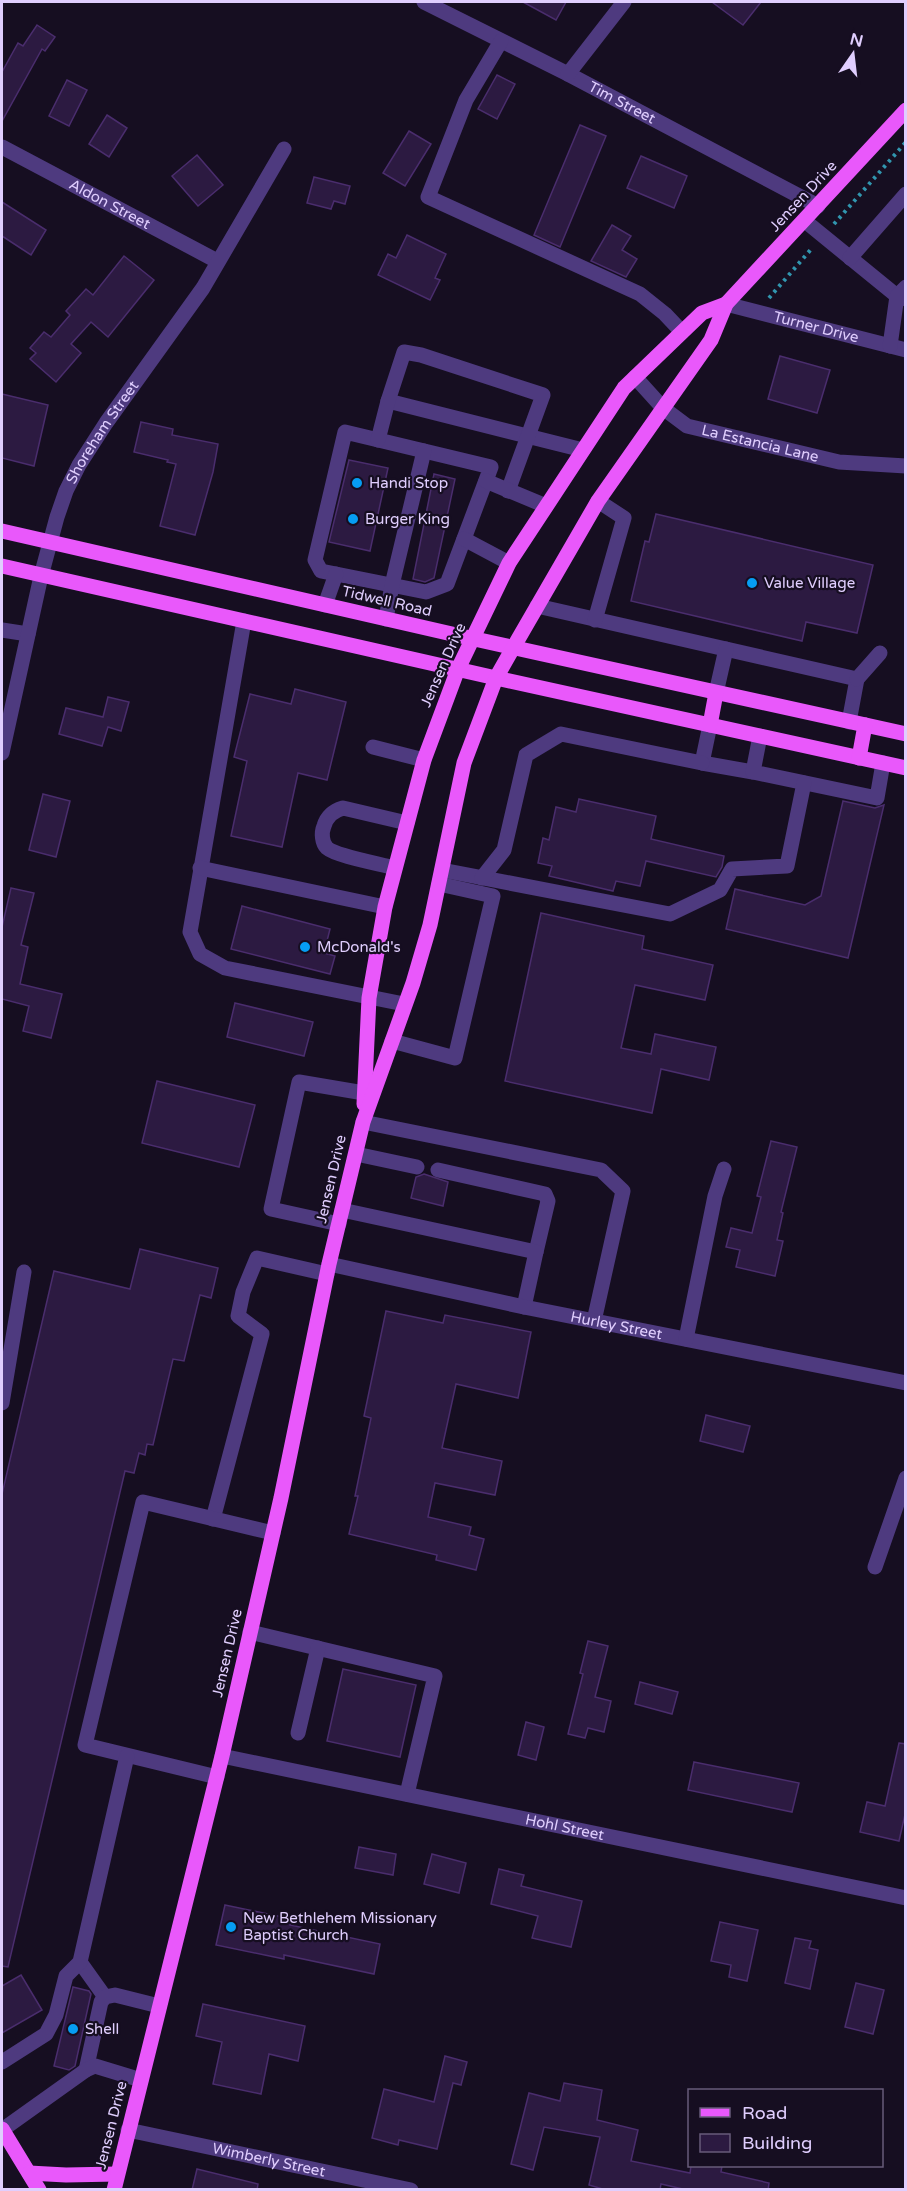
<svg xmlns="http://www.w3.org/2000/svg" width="907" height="2191" viewBox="0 0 907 2191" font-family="'Varela Round',sans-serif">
<rect width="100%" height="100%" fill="#160e21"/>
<!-- building -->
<g fill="#2c1a41" stroke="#4a2d6d" stroke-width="1.5">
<polygon points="523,2 566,2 556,20"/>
<polygon points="712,2 761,2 743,25"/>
<polygon points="37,25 55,37 45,51 42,49 2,121 2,72 18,43 23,46"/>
<polygon points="497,75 515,84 497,119 478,109"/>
<polygon points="67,80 87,90 69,126 49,116"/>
<polygon points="107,115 127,128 109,157 89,144"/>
<polygon points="580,125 606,136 560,247 534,235"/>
<polygon points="409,131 431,144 405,186 383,173"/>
<polygon points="197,155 223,185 198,206 172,176"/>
<polygon points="641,156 687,176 674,208 627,188"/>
<polygon points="314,177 350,186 345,204 334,201 331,209 307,203"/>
<polygon points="2,202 46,230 31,255 2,236"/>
<polygon points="612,225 631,236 622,250 637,259 626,277 591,261"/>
<polygon points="407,235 446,254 435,278 440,280 430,300 378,275 388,254 396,258"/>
<polygon points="124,256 154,280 108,337 91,322 71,344 81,353 56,382 30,359 36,353 30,348 44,332 51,337 70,315 66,311 86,289 93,295"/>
<polygon points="780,356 830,370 817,413 768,399"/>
<polygon points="2,394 48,405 34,466 2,458"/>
<polygon points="141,422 173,429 172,435 218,444 213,472 195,535 160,526 176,464 167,462 168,460 134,452"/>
<polygon points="349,460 388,468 370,551 329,542"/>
<polygon points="434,474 455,479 434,578 425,582 413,579"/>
<polygon points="656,514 873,565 857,633 806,622 802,641 631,601 645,541 649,542"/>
<polygon points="295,689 346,702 327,780 298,773 282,847 231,836 247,761 234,757 250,694 291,704"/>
<polygon points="108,697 129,702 121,731 108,727 102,746 59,734 66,708 103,717"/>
<polygon points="43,794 70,801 56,857 29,850"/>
<polygon points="579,799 656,816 651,839 724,856 722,867 716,877 646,861 640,886 616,881 613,891 549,876 552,866 538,863 543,838 549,840 556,807 576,812"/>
<polygon points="843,801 875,808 884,805 848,958 726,929 735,889 805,905 821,896"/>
<polygon points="11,888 34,893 21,945 28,947 20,984 62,994 51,1038 23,1031 29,1006 2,999 2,927"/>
<polygon points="242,906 330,929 324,953 335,956 330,974 231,949"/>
<polygon points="541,913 644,936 642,949 713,965 705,1000 635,985 621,1048 651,1054 655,1034 716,1047 709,1080 661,1069 652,1113 505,1081"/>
<polygon points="235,1003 313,1022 304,1056 227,1037"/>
<polygon points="157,1081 255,1105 239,1167 142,1143"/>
<polygon points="771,1141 797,1147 781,1212 783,1213 777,1240 783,1241 775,1276 736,1267 740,1250 726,1247 731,1228 752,1233 761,1197 757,1196"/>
<polygon points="424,1174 448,1182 443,1206 411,1198 416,1177"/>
<polygon points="140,1249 218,1268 211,1298 200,1295 184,1361 173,1359 153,1445 147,1444 145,1455 139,1453 134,1473 125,1471 8,1967 2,1966 2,1494 54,1271 130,1289"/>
<polygon points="386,1311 443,1323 445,1315 531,1332 518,1398 456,1384 442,1448 502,1461 495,1495 435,1483 428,1517 471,1527 469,1535 484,1539 476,1570 436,1560 437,1555 349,1534 358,1496 355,1496 371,1418 364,1416"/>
<polygon points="706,1415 750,1426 743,1452 700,1441"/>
<polygon points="588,1641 608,1646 595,1697 611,1701 604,1732 588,1728 585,1738 568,1734 583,1674 580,1673"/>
<polygon points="343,1669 416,1685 400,1757 327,1741"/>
<polygon points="640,1682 678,1692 672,1714 635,1704"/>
<polygon points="526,1722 544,1727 536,1760 518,1755"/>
<polygon points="899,1743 906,1744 906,1810 899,1841 860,1832 867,1802 885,1806"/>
<polygon points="694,1762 799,1783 792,1812 688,1790"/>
<polygon points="359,1847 396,1854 393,1875 355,1868"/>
<polygon points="432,1854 466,1863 459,1893 424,1884"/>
<polygon points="499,1869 524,1875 521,1886 582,1901 571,1947 532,1938 538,1916 491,1904"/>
<polygon points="225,1905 292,1919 290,1925 380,1944 374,1974 284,1955 284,1959 216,1945"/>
<polygon points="720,1922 758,1930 747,1981 729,1977 731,1965 711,1961"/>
<polygon points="795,1938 811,1941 809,1948 818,1950 810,1989 785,1983"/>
<polygon points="21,1975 42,2010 2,2033 2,1986"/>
<polygon points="856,1983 884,1990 873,2034 845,2027"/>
<polygon points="73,1987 89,1991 91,1994 75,2066 69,2070 54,2066"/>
<polygon points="203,2004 305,2026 298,2061 269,2054 261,2094 213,2084 222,2042 196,2036"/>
<polygon points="445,2056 467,2062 461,2085 453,2083 437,2149 399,2140 398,2145 372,2138 384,2089 434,2102"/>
<polygon points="564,2083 602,2090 597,2120 638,2130 631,2161 690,2173 691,2166 722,2166 721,2172 769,2183 768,2190 687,2190 661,2184 660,2190 606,2190 589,2185 600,2137 544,2127 533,2170 511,2164 529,2093 560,2101"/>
<polygon points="197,2169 258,2184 257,2190 192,2190"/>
</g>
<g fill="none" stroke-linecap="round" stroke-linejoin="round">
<!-- path -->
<g stroke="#3196af" stroke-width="4" stroke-dasharray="3 4.5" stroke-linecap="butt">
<polyline points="834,224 906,142"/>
<polyline points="769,298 813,247"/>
</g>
<!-- minor -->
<g stroke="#4e3a7f" stroke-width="15">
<path id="s1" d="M 424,2 L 568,74 L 818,206"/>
<polyline points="501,41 466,100 428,197 640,294 665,314 682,332"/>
<polyline points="568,74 624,2"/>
<path id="s2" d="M 2,147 L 217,261"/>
<polyline points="805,221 897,296 906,299"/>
<polyline points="850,258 906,194"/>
<path id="s3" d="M 726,304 L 906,350"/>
<polyline points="890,346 897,296 906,287"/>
<path id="s4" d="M 635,377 L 663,408 L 687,426 L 839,462 L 906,466"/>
<polyline points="388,401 583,450"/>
<polygon points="345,432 491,467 447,584 426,592 321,571 315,560"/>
<polyline points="378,440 388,401 404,352 421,355 543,395 508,491"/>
<polyline points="486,481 546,506"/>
<polyline points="464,539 509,563"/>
<polyline points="325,605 336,574"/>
<polyline points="537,606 857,679 849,722"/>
<polyline points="386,619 392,585 424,451"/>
<polyline points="595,620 624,518 598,501"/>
<polyline points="244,621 190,932 200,954 225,968 404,1004"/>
<polyline points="2,630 28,634"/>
<polyline points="857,679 880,653"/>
<polyline points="716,693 726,649"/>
<polyline points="710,725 702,763 753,772"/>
<polyline points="760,736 753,772 877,798 883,763"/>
<polyline points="373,747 424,760"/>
<path id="s5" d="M 2,753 L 41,576 L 57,517 L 66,491 L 79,465 L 106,423 L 203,288 L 284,149"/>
<polyline points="200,868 385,907"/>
<path d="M 395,868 C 381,864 336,856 327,848 C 322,843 321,833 324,826 C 327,816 333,811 343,808 L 407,823"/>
<polyline points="442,870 670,914 720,890 732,869 787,866 804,783"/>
<polyline points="482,878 504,850 526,755 561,734 702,763"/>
<polyline points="392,1041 455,1058 493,896 439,884"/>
<polyline points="363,1122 601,1170 623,1191 594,1321"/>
<polyline points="356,1154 417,1167"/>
<polyline points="438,1170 545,1194 548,1201 536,1252"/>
<polyline points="342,1210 536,1252 524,1307"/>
<polyline points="339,1224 271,1209 299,1082 364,1093"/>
<path id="s6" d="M 329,1264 L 524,1307 L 906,1383"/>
<polyline points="686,1339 715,1196 724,1169"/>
<polyline points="2,1403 24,1272"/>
<polyline points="213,1519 262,1334 238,1316 243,1292 257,1258 327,1274"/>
<polyline points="875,1567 906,1478"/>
<polyline points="250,1632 435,1676 407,1794"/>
<polyline points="298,1733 318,1648"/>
<path id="s7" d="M 222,1756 L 906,1898"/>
<polyline points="217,1777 85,1745 143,1502 273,1533"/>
<polyline points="80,1962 105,1997"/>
<polyline points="2,2062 46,2034 56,2015 66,1976 80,1962 127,1756"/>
<polyline points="86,2070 101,2002 105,1997 115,1995 159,2006"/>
<polyline points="2,2130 86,2070 95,2066 141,2080"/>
<path id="s8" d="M 128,2130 L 411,2190"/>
</g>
<!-- major -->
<g stroke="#e958fb" stroke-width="15">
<polyline points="2,531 452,634 906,734"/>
<polyline points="2,566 496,678 906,768"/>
<polyline points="710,725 716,693"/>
<polyline points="859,758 865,725"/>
<polyline points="364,1104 369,998 385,907 424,760 458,669 509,563 624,388 702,313 726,304"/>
<polyline points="2,2129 39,2190"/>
<polyline points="29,2173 66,2175 117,2174"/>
<polyline points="114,2190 222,1756 281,1498 329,1264 363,1122 413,983 430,925 464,763 496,678 513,648 598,501 711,340 726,304 906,110"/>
</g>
</g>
<!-- markers -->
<g fill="#069df2" stroke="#160e21" stroke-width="2">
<circle cx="357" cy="483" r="6"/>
<circle cx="353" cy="519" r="6"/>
<circle cx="752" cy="583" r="6"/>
<circle cx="305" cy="947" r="6"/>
<circle cx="231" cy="1927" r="6"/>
<circle cx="73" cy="2029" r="6"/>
</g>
<g text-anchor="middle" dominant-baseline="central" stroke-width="4.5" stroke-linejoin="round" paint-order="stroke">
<!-- street labels -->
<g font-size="15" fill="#e0cefe" stroke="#160e21">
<text stroke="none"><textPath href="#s1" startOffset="222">Tim Street</textPath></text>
<text transform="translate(803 196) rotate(-47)">Jensen Drive</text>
<text stroke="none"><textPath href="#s2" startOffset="122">Aldon Street</textPath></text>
<text stroke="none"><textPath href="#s3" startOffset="93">Turner Drive</textPath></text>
<text stroke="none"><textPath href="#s5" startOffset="339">Shoreham Street</textPath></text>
<text stroke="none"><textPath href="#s4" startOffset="147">La Estancia Lane</textPath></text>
<text transform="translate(387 601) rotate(13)">Tidwell Road</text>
<text transform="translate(443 665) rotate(-66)">Jensen Drive</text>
<text transform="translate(331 1179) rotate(-77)">Jensen Drive</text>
<text stroke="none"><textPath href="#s6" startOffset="294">Hurley Street</textPath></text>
<text transform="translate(227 1653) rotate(-77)">Jensen Drive</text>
<text stroke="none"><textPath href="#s7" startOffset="350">Hohl Street</textPath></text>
<text transform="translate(111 2125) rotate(-76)">Jensen Drive</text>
<text stroke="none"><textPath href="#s8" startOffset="144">Wimberly Street</textPath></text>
</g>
<!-- poi labels -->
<g font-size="15" fill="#e0cefe" stroke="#160e21" text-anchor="start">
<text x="369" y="483">Handi Stop</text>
<text x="365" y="519">Burger King</text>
<text x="764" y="583">Value Village</text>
<text x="317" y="947">McDonald's</text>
<text x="243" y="1918">New Bethlehem Missionary<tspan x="243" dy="17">Baptist Church</tspan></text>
<text x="85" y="2029">Shell</text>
</g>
</g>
<!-- border -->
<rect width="907" height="2191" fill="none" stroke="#e0cefe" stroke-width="6"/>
<!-- legend -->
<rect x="688" y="2089" width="195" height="78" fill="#160e21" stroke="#675b79" stroke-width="1.5"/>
<rect x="700" y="2108" width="30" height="9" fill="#e958fb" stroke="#675b79" stroke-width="1.5"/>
<text x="742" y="2119" font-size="18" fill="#e0cefe">Road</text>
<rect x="700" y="2134" width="30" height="18" fill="#2c1a41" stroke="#675b79" stroke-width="1.5"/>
<text x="742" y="2149" font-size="18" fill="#e0cefe">Building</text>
<!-- north arrow -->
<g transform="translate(853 54) rotate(14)" stroke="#160e21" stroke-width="4.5" paint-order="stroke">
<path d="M0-4.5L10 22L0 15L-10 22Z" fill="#e0cefe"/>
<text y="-9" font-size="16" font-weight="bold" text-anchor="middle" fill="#e0cefe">N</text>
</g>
</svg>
